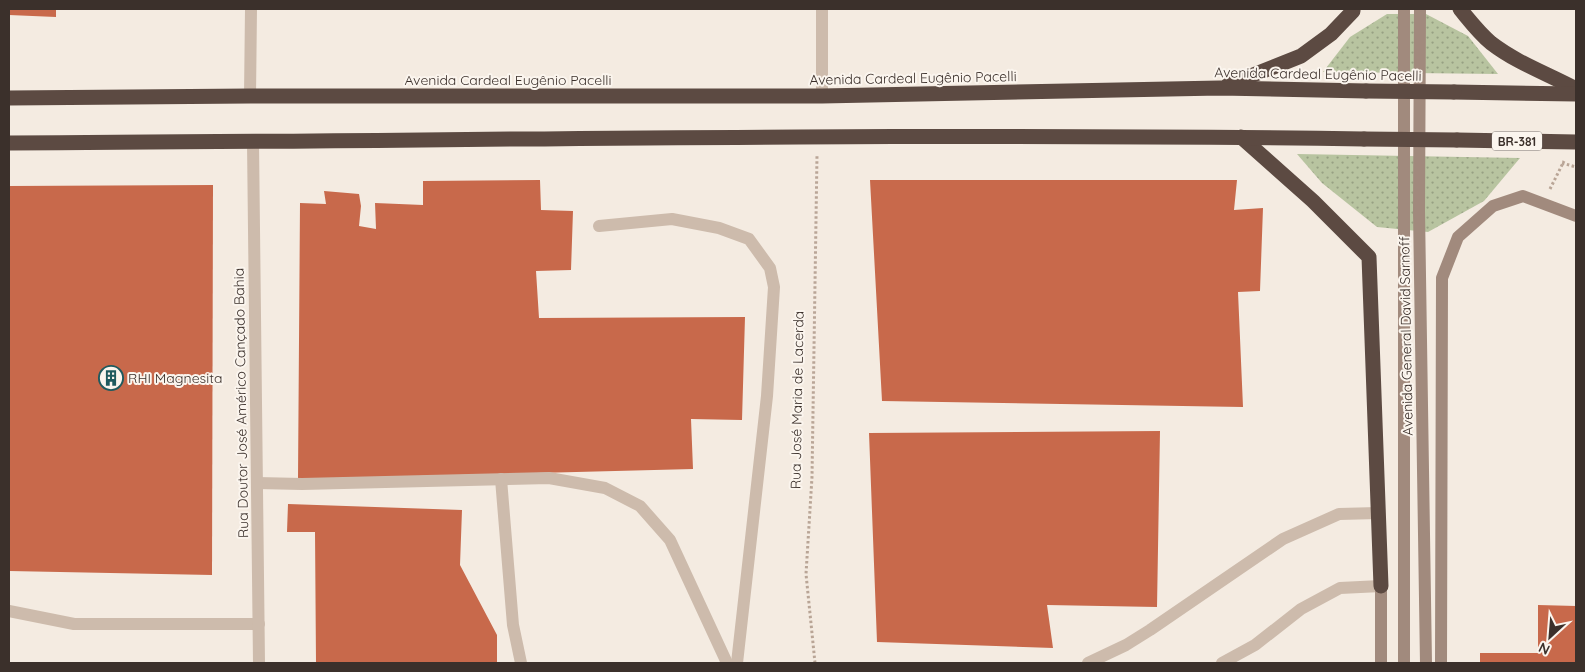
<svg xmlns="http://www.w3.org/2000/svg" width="1585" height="672" viewBox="0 0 1585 672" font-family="Quicksand,sans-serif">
<defs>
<pattern id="park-dots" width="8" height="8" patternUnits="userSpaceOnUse" patternTransform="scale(1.25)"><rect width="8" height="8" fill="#b8c4a0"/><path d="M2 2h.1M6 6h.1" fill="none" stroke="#97a083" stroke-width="1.8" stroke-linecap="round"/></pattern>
</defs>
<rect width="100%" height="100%" fill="#f4ebe1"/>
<!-- park -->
<g fill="url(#park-dots)">
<polygon points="1387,14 1426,14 1468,36 1498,74 1323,72 1350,37"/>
<polygon points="1297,154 1520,158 1484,201 1428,232 1377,227 1322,183"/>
</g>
<!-- building -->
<g fill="#c8694b">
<polygon points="9,9 56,9 56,17 9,15"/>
<polygon points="540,180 541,210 573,211 571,270 536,271 539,318 745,317 742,420 691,419 693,469 298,479 300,203 326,204 324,191 359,194 361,206 359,226 376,229 375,203 423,205 423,181"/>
<polygon points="870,180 1237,180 1234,210 1263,208 1260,291 1238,292 1243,407 882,401"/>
<polygon points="213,185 212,575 9,571 9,186"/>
<polygon points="1160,431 1157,607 1047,605 1053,648 877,642 869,433"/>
<polygon points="288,504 462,510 460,565 497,635 497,663 316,663 315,532 287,532"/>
<polygon points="1538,605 1576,606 1576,663 1480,663 1480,653 1538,653"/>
</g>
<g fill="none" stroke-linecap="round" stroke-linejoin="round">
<!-- path -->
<g stroke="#b9a596" stroke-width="3" stroke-dasharray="2.5 2.5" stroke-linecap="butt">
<polyline points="1562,163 1576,167"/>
<polyline points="1550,189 1564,161"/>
<polyline points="815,663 806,574 812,477 817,155"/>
</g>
<!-- lane -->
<g stroke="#cdbbac" stroke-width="12">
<polyline points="599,226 672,219 719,228 749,239 770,268 774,287 767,396 737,663"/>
<polyline points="501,479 513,625 521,663"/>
<polyline points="257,483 302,484 549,478 605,488 640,506 670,540 727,663"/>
<polyline points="9,611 74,624 259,624"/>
<polyline points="1088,663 1126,645 1150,630 1283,539 1339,514 1378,513"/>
<polyline points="1222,663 1255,645 1301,609 1340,588 1381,586"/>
</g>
<!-- street -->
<g stroke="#cdbbac" stroke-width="12">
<polyline points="250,96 251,9"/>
<polyline points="822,96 822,9"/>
<polyline points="253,142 259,663"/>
</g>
<!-- secondary -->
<g stroke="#a18a7d" stroke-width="12">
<polyline points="1404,9 1404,663"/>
<polyline points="1420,9 1419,211 1426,663"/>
<polyline points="1381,586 1381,663"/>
<polyline points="1441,663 1442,278 1458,237 1493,206 1523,196 1576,216"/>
</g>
<!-- highway -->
<g stroke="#5c4a42" stroke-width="15">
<path d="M 1460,9 C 1470,21 1479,33 1491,43 C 1517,63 1548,74 1576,89"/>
<polyline points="1228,85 1301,56 1331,34 1353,11 1353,9"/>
<polyline points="1454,92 1576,94"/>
<polyline points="9,98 250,96 822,96 1220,88 1366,91"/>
<polyline points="1241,137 1313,201 1369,257 1381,586"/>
<polyline points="1457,140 1576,142"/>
<path d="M 9,143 C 461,141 913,132 1364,139"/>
</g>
<!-- highway-bridge -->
<g stroke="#5c4a42" stroke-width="15">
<polyline points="1366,91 1454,92"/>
<polyline points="1364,139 1457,140"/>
</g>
</g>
<!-- icons -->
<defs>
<symbol id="building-ring" viewBox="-11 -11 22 22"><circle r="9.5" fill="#fbf5ee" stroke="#1f5a5e" stroke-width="1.5"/><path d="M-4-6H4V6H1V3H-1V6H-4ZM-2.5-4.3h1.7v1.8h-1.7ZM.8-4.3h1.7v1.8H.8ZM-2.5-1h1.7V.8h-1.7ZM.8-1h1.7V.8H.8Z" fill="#1f5a5e"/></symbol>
</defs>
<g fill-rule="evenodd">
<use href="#building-ring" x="97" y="364" width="28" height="28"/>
</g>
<g text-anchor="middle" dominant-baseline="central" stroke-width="4" stroke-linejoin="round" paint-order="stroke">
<!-- shield labels -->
<rect fill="#fbf5ee" stroke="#756b66" stroke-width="1" x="1492" y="131.5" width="50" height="19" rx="4"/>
<g font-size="12" font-weight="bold" fill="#3b302b">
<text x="1517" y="141">BR-381</text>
</g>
<!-- street labels -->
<g font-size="14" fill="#3b302b" stroke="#fbf5ee">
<text transform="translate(1318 74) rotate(1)">Avenida Cardeal Eugênio Pacelli</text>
<text transform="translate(913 78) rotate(-1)">Avenida Cardeal Eugênio Pacelli</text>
<text x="508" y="80">Avenida Cardeal Eugênio Pacelli</text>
<text transform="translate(1406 336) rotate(-91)">Avenida General David Sarnoff</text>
<text transform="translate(797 400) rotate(-89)">Rua José Maria de Lacerda</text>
<text transform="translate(241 403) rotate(-91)">Rua Doutor José Américo Cançado Bahia</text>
</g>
<!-- poi labels -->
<g font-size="14" fill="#3b302b" stroke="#fbf5ee" text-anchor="start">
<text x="128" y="378">RHI Magnesita</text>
</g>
</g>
<!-- border -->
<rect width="1585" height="672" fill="none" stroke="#3b302b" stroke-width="20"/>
<!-- north arrow -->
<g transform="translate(1550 637) rotate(206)" stroke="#fbf5ee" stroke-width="4" paint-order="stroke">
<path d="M0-4L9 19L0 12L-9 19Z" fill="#3b302b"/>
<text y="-8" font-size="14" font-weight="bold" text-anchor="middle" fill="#3b302b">N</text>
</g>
</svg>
